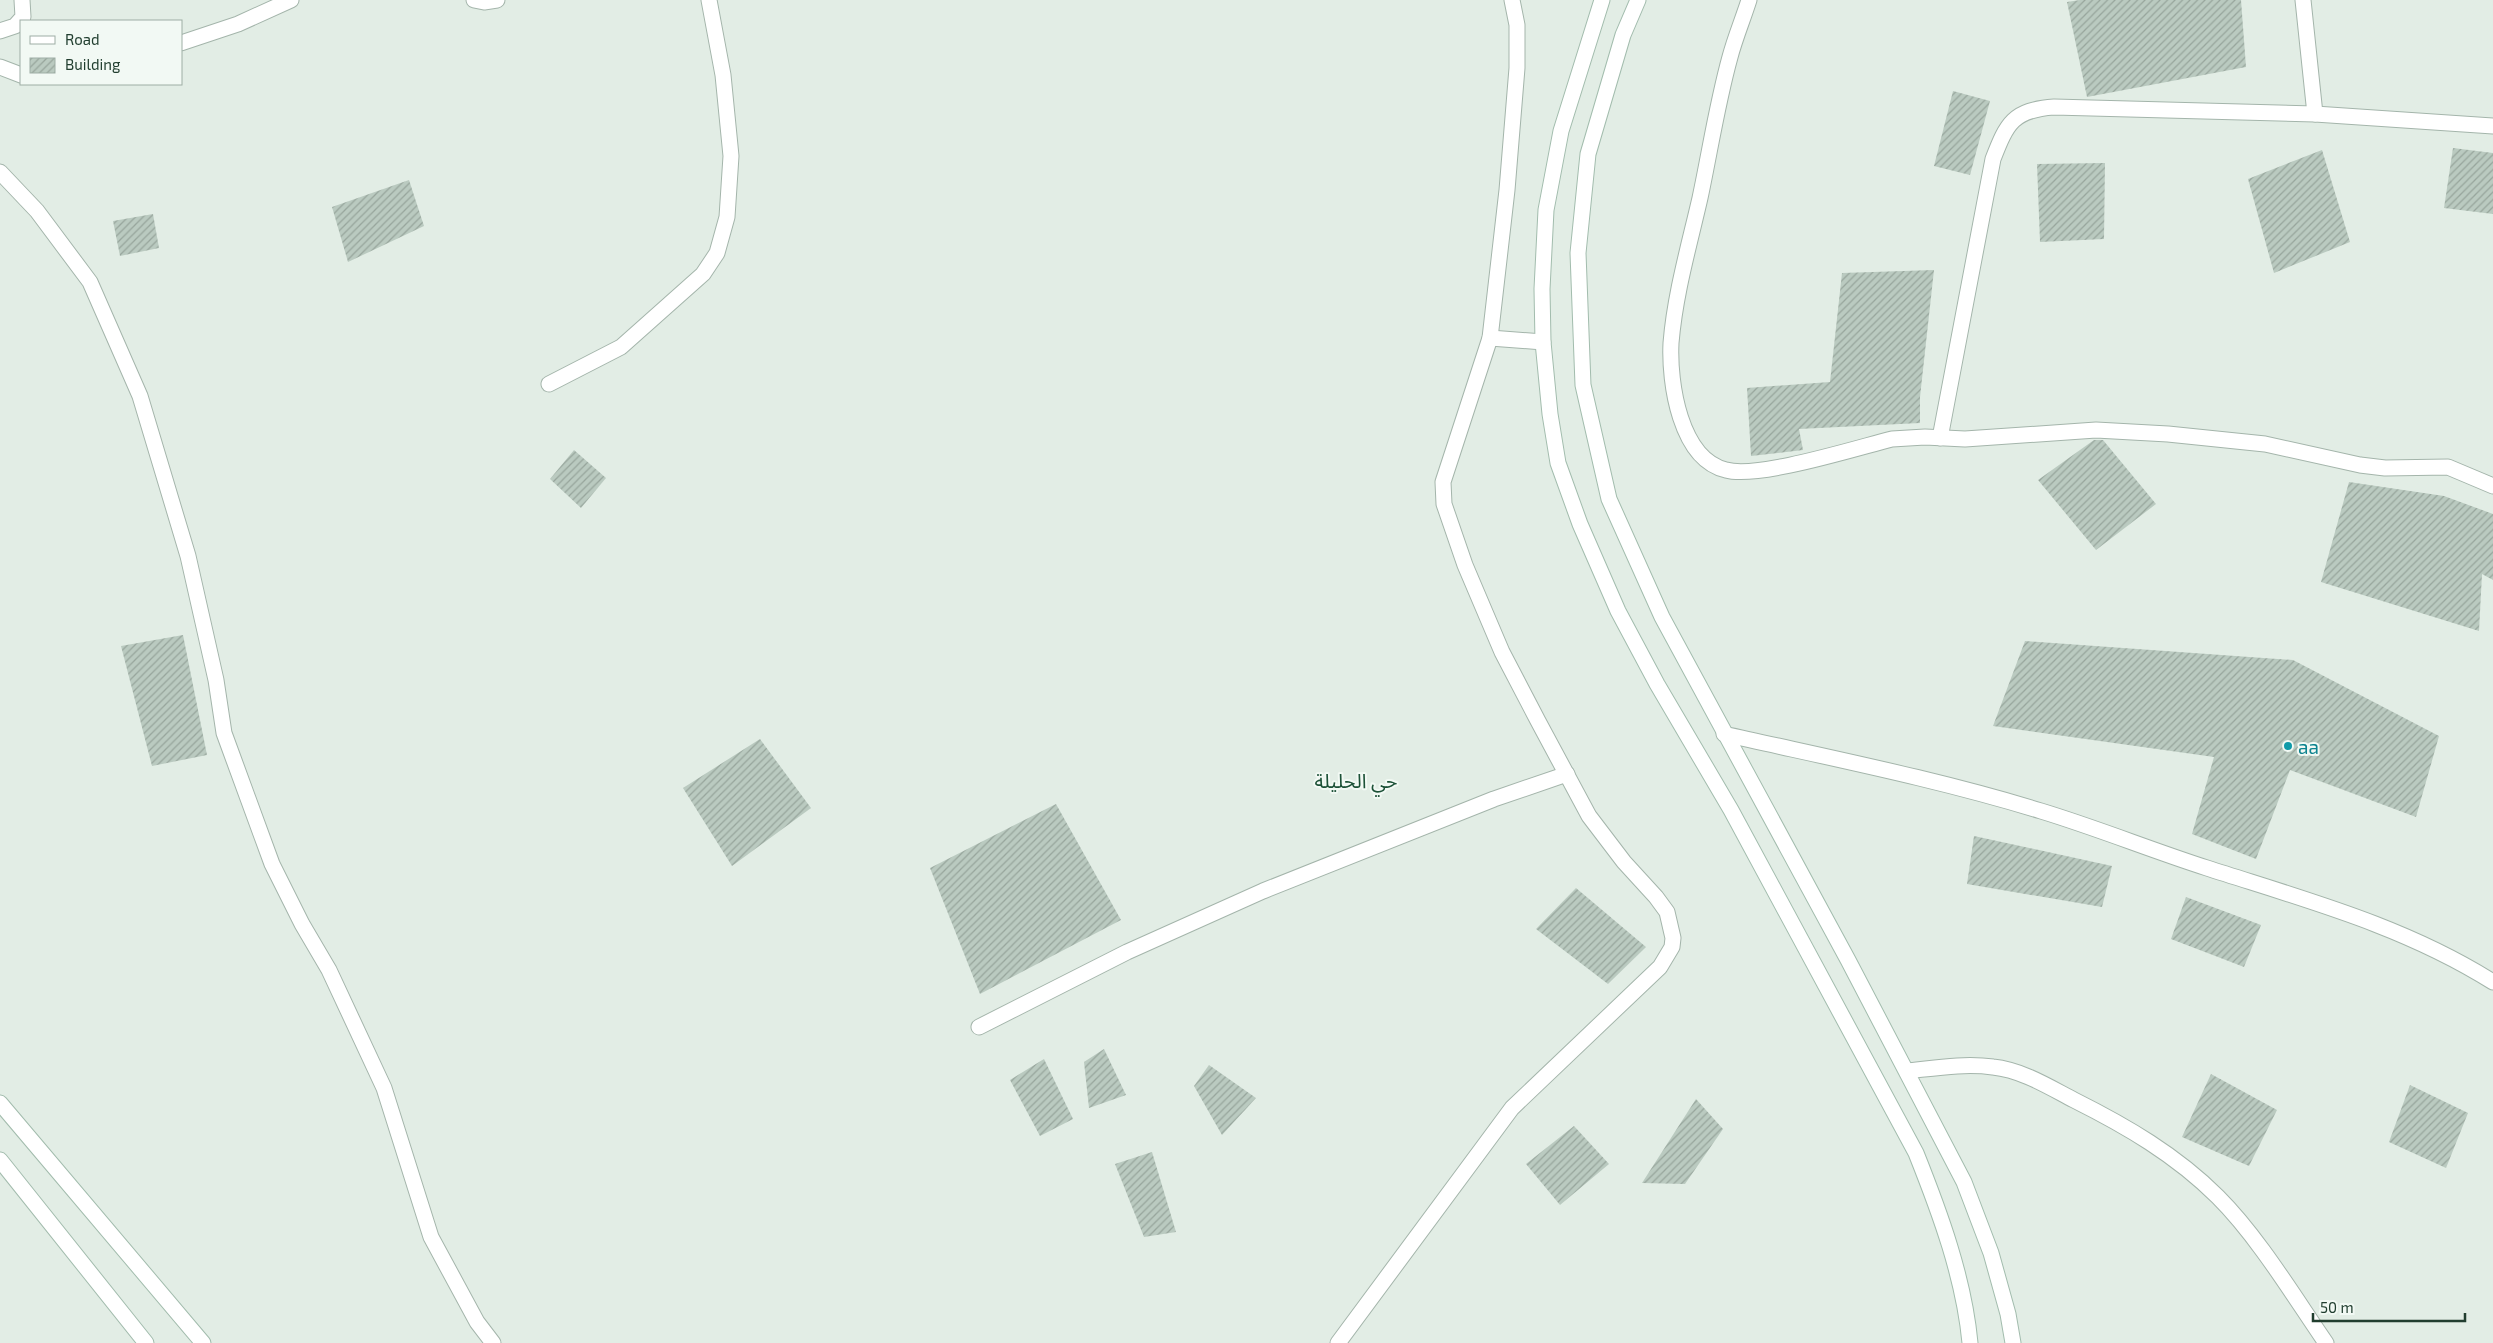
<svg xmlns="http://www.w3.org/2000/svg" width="2493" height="1343" viewBox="0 0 2493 1343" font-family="'Exo 2','Noto Sans Arabic',sans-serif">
<defs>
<pattern id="building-hatch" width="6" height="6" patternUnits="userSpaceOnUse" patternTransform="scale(1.25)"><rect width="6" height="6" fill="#bacac0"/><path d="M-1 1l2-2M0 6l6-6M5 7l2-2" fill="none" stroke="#97a59c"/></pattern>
</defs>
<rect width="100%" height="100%" fill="#e2ede5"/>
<!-- building -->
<g fill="url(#building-hatch)">
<polygon points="2080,0 2241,0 2246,67 2087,97 2067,2"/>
<polygon points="1953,91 1990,101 1970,175 1934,166"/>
<polygon points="2453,148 2493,153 2493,214 2444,208"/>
<polygon points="2322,150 2350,242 2274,273 2248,179"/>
<polygon points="2105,163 2104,239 2040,242 2037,164"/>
<polygon points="409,180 424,226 348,262 332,207"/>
<polygon points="153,214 159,248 120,256 113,221"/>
<polygon points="1934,270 1920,397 1920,423 1799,429 1803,450 1751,456 1747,388 1830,382 1842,273"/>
<polygon points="2094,440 2103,440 2156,504 2096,550 2038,480"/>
<polygon points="574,450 606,478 581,508 550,479"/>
<polygon points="2349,482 2444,496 2493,514 2493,580 2482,574 2479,631 2321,582"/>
<polygon points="183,635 207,755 152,766 121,646"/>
<polygon points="2025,641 2293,660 2439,736 2416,817 2290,770 2256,859 2192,834 2214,757 1993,726"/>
<polygon points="760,739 811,808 732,866 683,788"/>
<polygon points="1056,804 1121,920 980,994 930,868"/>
<polygon points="1974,836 2112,866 2102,907 1967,884"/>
<polygon points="1576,888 1646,947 1608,984 1536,929"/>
<polygon points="2186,897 2261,925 2244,967 2171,939"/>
<polygon points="1104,1049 1126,1095 1089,1108 1084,1062"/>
<polygon points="1044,1059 1073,1119 1040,1136 1010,1080"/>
<polygon points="1209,1065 1256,1098 1222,1135 1194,1086"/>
<polygon points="2211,1074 2277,1110 2249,1166 2182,1137"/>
<polygon points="2410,1085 2468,1113 2446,1168 2389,1142"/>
<polygon points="1696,1099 1723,1129 1685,1184 1642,1183"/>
<polygon points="1574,1126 1609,1164 1560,1205 1526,1164"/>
<polygon points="1152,1152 1176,1232 1144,1237 1115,1164"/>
</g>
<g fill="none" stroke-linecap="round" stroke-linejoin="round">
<defs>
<g id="minor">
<polyline points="474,0 484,2 497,0"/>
<path d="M 1749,0 C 1743,19 1735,38 1730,57 C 1717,104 1710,151 1700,198 C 1689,246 1675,294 1671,343 C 1669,383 1680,459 1726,470 C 1758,479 1856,448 1892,439 L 1925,437 L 1965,439 L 2096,430 L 2168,434 L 2265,444 L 2360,465 L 2385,468 L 2448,467 L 2493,486"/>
<polyline points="2303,0 2315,114"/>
<polyline points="0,31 15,26 23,17 22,0"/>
<polyline points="181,43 238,24 291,0"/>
<polyline points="0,67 21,75"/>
<polyline points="1490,338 1543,342"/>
<polyline points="549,384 621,347 703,274 717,253 727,217 731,156 723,75 709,0"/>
<path d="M 1940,438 L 1993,159 C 2007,123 2013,110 2054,107 L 2315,114 L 2493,126"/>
<path d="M 1724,734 C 1830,758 1937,779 2041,811 C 2097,828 2151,850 2207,868 C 2306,900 2404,926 2493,982"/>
<polyline points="979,1027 1127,952 1263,891 1494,799 1567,774"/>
<path d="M 1907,1071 C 1935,1068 1965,1063 1993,1067 C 2022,1070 2049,1087 2074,1100 C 2126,1126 2176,1155 2218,1197 C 2258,1237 2293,1295 2326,1343"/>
<polyline points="1338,1343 1512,1108 1660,967 1672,947 1673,938 1667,912 1656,897 1624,862 1589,816 1538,721 1502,652 1465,565 1444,504 1443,482 1490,338 1507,190 1517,68 1517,25 1512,0"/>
</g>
<polyline id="tertiary" points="0,172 37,211 90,282 140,396 188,556 216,680 224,733 272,864 302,924 329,970 384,1088 431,1237 477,1322 493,1343"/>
<g id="secondary">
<path d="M 1602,0 L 1561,131 L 1546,210 L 1542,289 L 1543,342 L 1550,414 L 1558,463 L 1580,524 L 1618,611 L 1657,684 L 1731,810 L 1916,1153 C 1940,1213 1964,1278 1970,1343"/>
<polyline points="1638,0 1623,35 1588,154 1578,253 1583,385 1609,499 1662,617 1848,960 1964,1182 1991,1253 2008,1314 2013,1343"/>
<polyline points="0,1103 203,1343"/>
<polyline points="0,1160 146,1343"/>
</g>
</defs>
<!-- minor casing -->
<use href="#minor" stroke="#a4b5ab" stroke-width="17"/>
<!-- tertiary casing -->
<use href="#tertiary" stroke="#a4b5ab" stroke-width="17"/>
<!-- secondary casing -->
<use href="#secondary" stroke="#a2bcad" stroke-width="17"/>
<!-- minor -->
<use href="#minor" stroke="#fff" stroke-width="15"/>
<!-- tertiary -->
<use href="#tertiary" stroke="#fff" stroke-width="15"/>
<!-- secondary -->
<use href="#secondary" stroke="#fff" stroke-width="15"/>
</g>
<!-- markers -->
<circle fill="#0f9aa8" stroke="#f2f9f4" stroke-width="2" cx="2288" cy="746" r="5"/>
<g text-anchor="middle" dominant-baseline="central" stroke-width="4" stroke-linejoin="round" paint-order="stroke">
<!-- culture labels -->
<g font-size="19" fill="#0d838f" stroke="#f2f9f4" text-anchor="start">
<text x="2298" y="746">aa</text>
</g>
<!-- neighbourhood labels -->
<g font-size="20" fill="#1c5137" stroke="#f2f9f4">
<text x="1356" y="780">حي الحليلة</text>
</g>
</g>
<!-- legend -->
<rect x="20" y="20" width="162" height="65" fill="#f2f9f4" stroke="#9eaea5"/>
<rect x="30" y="36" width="25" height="8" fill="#ffffff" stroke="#9eaea5"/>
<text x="65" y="45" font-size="15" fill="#213e2f">Road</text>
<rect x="30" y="58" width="25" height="15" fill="url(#building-hatch)" stroke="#9eaea5"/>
<text x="65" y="70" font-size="15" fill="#213e2f">Building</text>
<!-- scale -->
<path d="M2313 1313v8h152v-8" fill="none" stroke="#213e2f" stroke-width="2.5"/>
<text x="2320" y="1313" font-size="15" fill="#213e2f" stroke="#f2f9f4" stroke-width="4" paint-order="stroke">50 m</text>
</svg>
